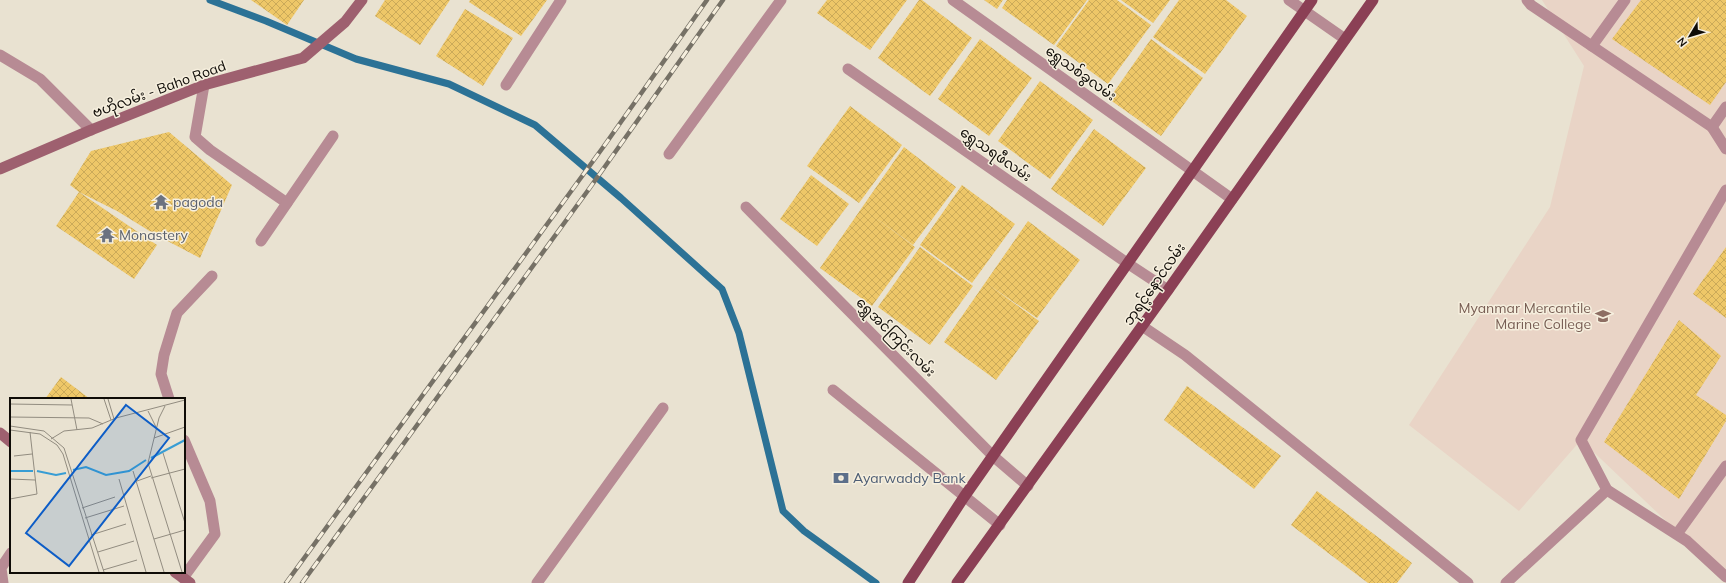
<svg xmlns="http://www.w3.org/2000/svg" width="1726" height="583" viewBox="0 0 1726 583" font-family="Mulish,'Noto Sans Myanmar',sans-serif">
<defs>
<pattern id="building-cross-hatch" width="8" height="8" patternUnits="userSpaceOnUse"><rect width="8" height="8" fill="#eec768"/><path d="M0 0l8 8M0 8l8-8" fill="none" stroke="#cbaa59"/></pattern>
</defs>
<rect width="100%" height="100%" fill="#e9e2d1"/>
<!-- education -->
<polygon fill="#e9d4c6" points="1542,0 1726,0 1726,578 1581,440 1519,511 1409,425 1550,207 1584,66"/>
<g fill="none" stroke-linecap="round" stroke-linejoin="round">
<!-- stream -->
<polyline stroke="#2c7296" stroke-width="7" points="210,0 266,21 356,59 449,84 535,125 621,198 722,289 739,333 783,511 804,531 876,583"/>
</g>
<!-- building -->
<g fill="url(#building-cross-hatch)">
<polygon points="251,0 304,0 287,25"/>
<polygon points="385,0 450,0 420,45 375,16"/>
<polygon points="470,0 547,0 521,36 469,2"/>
<polygon points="827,0 907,0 870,50 817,13"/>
<polygon points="919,0 922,0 972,38 930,96 878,58"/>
<polygon points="984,0 1003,0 997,9"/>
<polygon points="1007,0 1087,0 1054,45 1002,8"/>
<polygon points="1089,0 1117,0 1151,25 1108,84 1056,46"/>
<polygon points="1121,0 1170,0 1153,23"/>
<polygon points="1179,0 1226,0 1247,16 1205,74 1153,37"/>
<polygon points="1641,0 1726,0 1726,82 1710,105 1612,39"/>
<polygon points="465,9 513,38 483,86 436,56"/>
<polygon points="980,39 1032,78 989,136 938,99"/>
<polygon points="1151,39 1203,78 1161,136 1109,99"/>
<polygon points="1040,81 1093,120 1050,179 998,141"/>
<polygon points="850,106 902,145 859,203 807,166"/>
<polygon points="1094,129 1146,168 1103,226 1051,189"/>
<polygon points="169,132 232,185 200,258 156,235 117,211 79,192 70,185 91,151"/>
<polygon points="904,147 956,187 913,245 869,213 915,247 872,306 820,268"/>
<polygon points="811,175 849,204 817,246 780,219"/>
<polygon points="962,185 1015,224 972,283 920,245"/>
<polygon points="79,192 157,245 134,279 56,226"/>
<polygon points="1028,221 1080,260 1037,318 989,285 1039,321 996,380 944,342"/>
<polygon points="920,247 973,286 930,345 878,307"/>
<polygon points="1726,247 1726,318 1693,294"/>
<polygon points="1679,320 1721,356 1696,395 1726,415 1726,421 1679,499 1604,442"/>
<polygon points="61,377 90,399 45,399"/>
<polygon points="1187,386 1281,456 1254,489 1164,420"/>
<polygon points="1317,491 1412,563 1397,583 1368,583 1291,525"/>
</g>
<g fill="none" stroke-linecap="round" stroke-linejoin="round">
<!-- service -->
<g stroke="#b78b94" stroke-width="11">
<polyline points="1527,0 1531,5 1712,127 1726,149"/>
<polyline points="1592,46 1625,0"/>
<polyline points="204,85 195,137 210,150 287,203"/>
<polyline points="1712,127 1726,107"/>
<polyline points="1726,190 1581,440 1607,490 1687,541 1726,577"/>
<polyline points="746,207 993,456 1028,486"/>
<polyline points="261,241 333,136"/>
<polyline points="1142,326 1185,355 1468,583"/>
<polyline points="833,390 1000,525"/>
<polyline points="169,399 161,374 164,355 177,313 212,276"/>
<polyline points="1677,534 1726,466"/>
<polyline points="183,578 215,534 210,501 184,440"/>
<polyline points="3,583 1,568 11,553"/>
<polyline points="537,583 663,408"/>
<polyline points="1506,583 1607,490"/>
</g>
<!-- minor -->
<g stroke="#b78b94" stroke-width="11">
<polyline points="953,0 1232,199"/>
<polyline points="1289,0 1345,39"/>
<polyline points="0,55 40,79 91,130"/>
<polyline points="848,69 1127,263 1168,290"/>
<polyline points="506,85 561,0"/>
<polyline points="669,154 781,0"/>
</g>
<!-- secondary -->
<g stroke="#9e606f" stroke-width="11">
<polyline points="0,169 91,130 204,85 303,58 345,22 362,0"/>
<polyline points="0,433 11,442"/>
<polyline points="175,572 190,583"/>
</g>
<!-- primary -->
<g stroke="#8b4055" stroke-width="11">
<polyline points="908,583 964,497 1312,0"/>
<polyline points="957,583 1168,290 1373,0"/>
</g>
<defs>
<g id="rail">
<polyline points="286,583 604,146 707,0"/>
<polyline points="302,583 589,189 723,0"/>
</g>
</defs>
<!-- rail casing -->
<use href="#rail" stroke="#767166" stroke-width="4.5"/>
<!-- rail -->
<use href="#rail" stroke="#f6efde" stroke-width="3" stroke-dasharray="9" stroke-linecap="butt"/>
</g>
<!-- icons -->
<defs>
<symbol id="temple-bare" viewBox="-9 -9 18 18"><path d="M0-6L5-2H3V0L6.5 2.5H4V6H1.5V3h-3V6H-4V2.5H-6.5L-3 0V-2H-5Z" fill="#6b7280" stroke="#f6efde" stroke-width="2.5" paint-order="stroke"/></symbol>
<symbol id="university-bare" viewBox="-9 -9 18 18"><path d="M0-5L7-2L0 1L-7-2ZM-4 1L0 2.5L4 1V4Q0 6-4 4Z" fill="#8d6e63" stroke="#f6efde" stroke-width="2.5" paint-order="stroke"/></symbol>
<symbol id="bank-bare" viewBox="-9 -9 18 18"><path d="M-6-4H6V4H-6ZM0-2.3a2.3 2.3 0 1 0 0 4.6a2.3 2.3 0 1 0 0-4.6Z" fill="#5c6f8a" stroke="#f6efde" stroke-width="2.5" paint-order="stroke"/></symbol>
</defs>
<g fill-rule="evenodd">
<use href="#temple-bare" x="150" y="191" width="22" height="22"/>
<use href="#temple-bare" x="96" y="224" width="22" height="22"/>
<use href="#university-bare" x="1592" y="305" width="22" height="22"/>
<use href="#bank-bare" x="830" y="467" width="22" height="22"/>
</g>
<g text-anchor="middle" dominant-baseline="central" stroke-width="3" stroke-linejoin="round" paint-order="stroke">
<!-- street labels -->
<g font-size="14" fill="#0f0c07" stroke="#f6efde">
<text transform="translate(1081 73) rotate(36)">ရွှေသစ်ခွလမ်း</text>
<text transform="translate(159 89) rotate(-20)">ဗဟိုလမ်း - Baho Road</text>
<text transform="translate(996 154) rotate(35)">ရွှေသရဖီလမ်း</text>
<text transform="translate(1154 284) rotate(-55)">ဘုရင့်နောင်လမ်း</text>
<text transform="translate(896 337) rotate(45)">ရွှေအင်ကြင်းလမ်း</text>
</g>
<!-- worship labels -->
<g font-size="14" fill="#5b616d" stroke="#f6efde" text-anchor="start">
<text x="173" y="202">pagoda</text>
<text x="119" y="235">Monastery</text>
</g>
<!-- education labels -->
<g font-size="14" fill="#785e54" stroke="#f6efde" text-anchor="end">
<text x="1591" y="308">Myanmar Mercantile<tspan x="1591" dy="16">Marine College</tspan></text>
</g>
<!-- service labels -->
<g font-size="14" fill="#4e5e75" stroke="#f6efde" text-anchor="start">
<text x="853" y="478">Ayarwaddy Bank</text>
</g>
</g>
<!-- overview -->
<g transform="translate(10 398)">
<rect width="175" height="175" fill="#e9e2d1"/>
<path fill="none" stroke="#389dd4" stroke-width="2" d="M 141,60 L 175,42M 63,72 L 76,69 L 96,77 L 119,73 L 136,62M 0,73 L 23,73M 27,73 L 46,77 L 56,75"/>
<path fill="none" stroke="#928c80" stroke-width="1" d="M 61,1 L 67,32M 94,1 L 101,22M 98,1 L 104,21M 0,6 L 62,7M 155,8 L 149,20 L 138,65 L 172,174M 138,13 L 146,29M 0,19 L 79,20 L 93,26M 0,28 L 34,33 L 54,50 L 94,174M 0,32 L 30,36 L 47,47 L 53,56 L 89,174M 144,40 L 175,29M 41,41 L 54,33 L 82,30 L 106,20 L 175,2M 153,55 L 175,125M 4,58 L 22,56M 123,73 L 154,174M 141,80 L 175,71M 0,81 L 25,82M 109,81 L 136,174M 127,83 L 141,78M 0,101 L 27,96 L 20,34M 72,110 L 105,99M 75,120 L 114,108M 81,137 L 116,126M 144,141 L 175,132M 88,154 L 124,143M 93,172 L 127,162"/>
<path fill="#0d5dc7" fill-opacity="0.15" stroke="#0d5dc7" stroke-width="2" d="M 116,7 L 159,40 L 59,168 L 16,135 Z"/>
<rect width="175" height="175" fill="none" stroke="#0f0c07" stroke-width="2"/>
</g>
<!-- north arrow -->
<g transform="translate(1690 36) rotate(232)" stroke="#f6efde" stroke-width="3" paint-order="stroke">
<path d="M0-3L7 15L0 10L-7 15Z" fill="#0f0c07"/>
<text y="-6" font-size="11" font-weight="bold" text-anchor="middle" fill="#0f0c07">N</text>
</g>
</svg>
